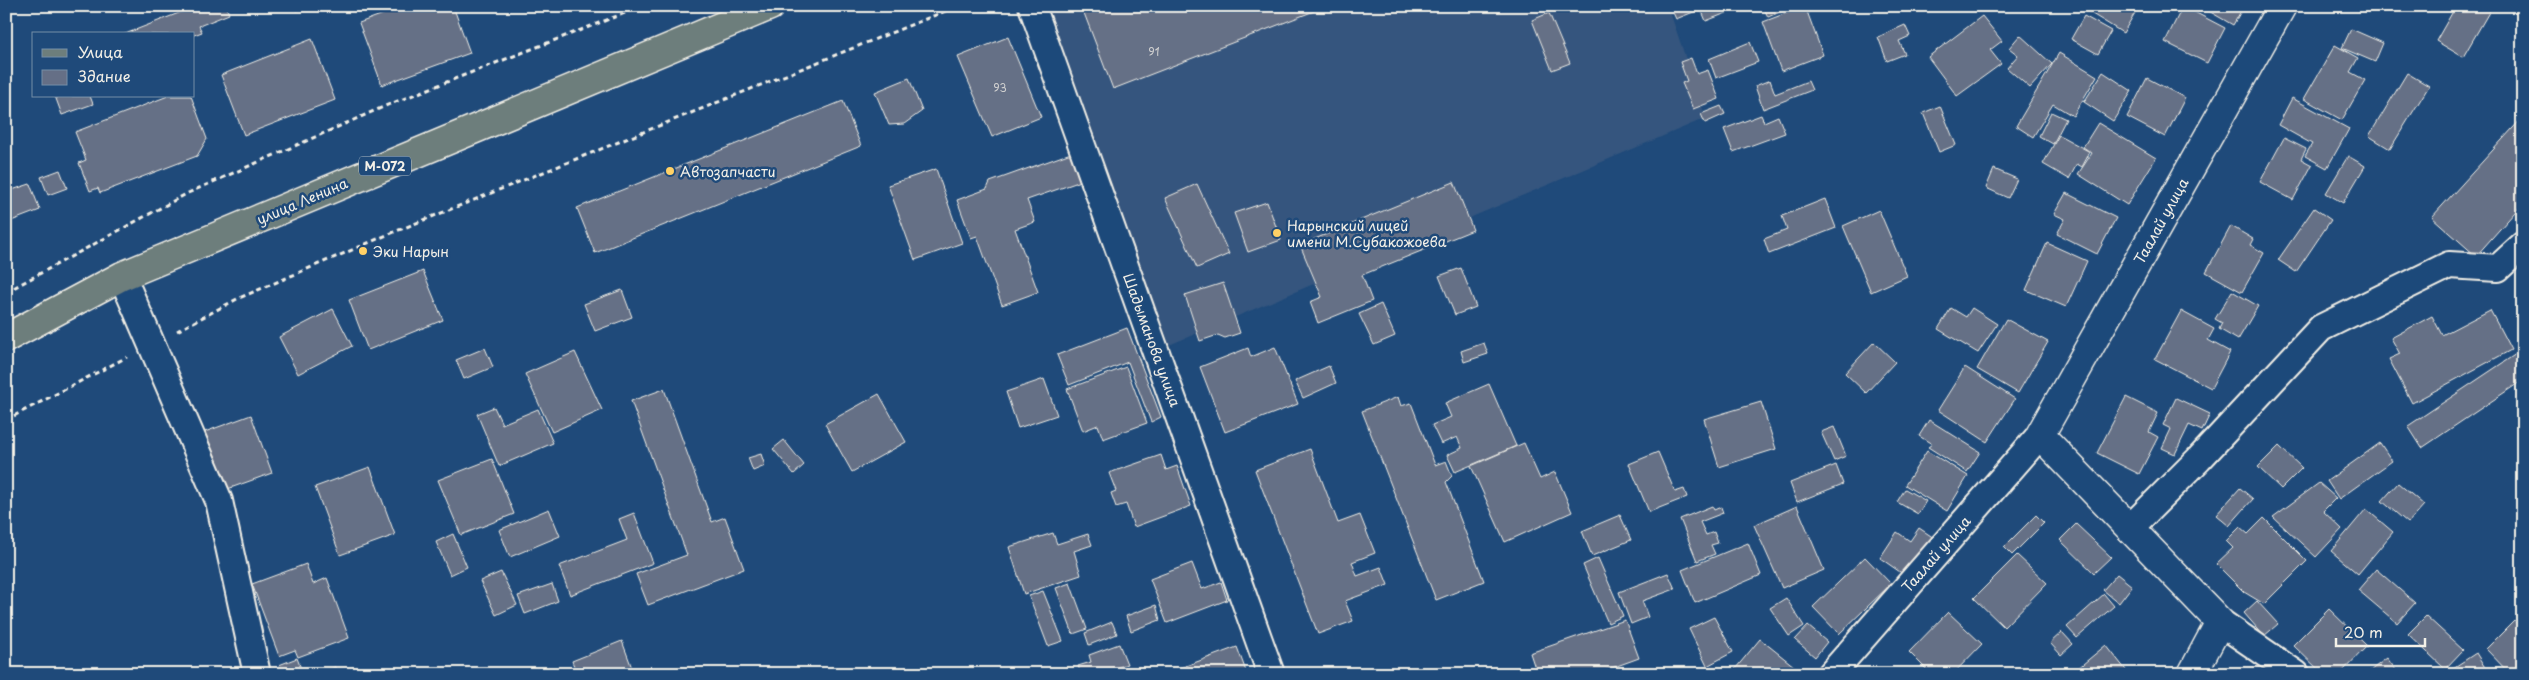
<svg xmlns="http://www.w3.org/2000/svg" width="2529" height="680" viewBox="0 0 2529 680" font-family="'Playpen Sans',sans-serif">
<rect width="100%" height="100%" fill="#1f4a7a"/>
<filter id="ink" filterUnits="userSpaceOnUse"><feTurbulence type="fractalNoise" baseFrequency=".02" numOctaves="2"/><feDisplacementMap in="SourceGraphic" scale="10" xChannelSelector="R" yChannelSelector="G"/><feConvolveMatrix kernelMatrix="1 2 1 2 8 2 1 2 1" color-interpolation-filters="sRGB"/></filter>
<g filter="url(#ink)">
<!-- built -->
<polygon fill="#34557e" points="1036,6 1668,6 1706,118 1162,348"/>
<!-- building -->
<g fill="#656f86" stroke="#f4f1e8">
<polygon points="183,6 226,6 229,14 199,26 202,32 194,35 125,34 184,11"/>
<polygon points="294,6 307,6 296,11"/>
<polygon points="405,6 453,6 470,53 382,85 359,23"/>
<polygon points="1102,6 1327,6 1113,89 1084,13"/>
<polygon points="1670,6 1732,6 1734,10 1706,21 1701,9 1676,19"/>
<polygon points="1763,6 1794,6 1768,17"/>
<polygon points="1805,6 1823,55 1781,71 1763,22"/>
<polygon points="1971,6 1981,6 1975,11"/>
<polygon points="2086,6 2139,6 2123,33 2084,9"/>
<polygon points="2183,6 2225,28 2207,63 2165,42"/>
<polygon points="2200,6 2244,6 2233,25"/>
<polygon points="2456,6 2492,7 2463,57 2436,41"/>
<polygon points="1549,13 1570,63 1552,70 1532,20"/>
<polygon points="1982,16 2002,41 1990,50 2001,64 1957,96 1928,57"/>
<polygon points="2084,16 2111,31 2098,54 2071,39"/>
<polygon points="1905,25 1910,36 1899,41 1905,54 1887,61 1878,37"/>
<polygon points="2351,29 2383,43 2375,62 2342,48"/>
<polygon points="2020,35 2052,64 2030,88 2007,68 2018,55 2009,48"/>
<polygon points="1008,37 1041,117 992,137 958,57"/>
<polygon points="312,39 335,100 244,135 221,75"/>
<polygon points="1750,42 1758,62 1716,78 1709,59"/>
<polygon points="2335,45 2358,58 2350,72 2365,80 2342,120 2304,99"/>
<polygon points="2059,53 2097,76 2073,116 2053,104 2033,137 2016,126"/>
<polygon points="1691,58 1697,74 1708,70 1719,99 1693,109 1682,83 1687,81 1680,62"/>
<polygon points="2103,72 2132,91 2113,121 2084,102"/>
<polygon points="2407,73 2429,86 2390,149 2369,136"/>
<polygon points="909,78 922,111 904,124 889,125 875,92"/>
<polygon points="2147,78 2185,98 2165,137 2127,117"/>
<polygon points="1770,80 1775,94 1808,81 1812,90 1763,109 1755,86"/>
<polygon points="55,96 90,96 93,104 62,115"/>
<polygon points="168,96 191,96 207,139 197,156 100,193 98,188 90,191 79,163 86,160 75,132"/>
<polygon points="2292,98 2349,129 2327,168 2305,156 2312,144 2278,125"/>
<polygon points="843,101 861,146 595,253 577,208"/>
<polygon points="1721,106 1725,114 1705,123 1701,114"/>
<polygon points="1940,106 1956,145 1939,152 1923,113"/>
<polygon points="2051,112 2066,119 2053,144 2039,136"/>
<polygon points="1761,115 1764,122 1778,116 1785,133 1733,152 1724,129"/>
<polygon points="2523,117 2523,203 2476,256 2432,217"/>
<polygon points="2098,123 2156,158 2127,205 2078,174 2092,153 2083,147"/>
<polygon points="2059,135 2090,152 2082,167 2077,164 2069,179 2043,164"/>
<polygon points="2284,138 2306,149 2301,159 2312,165 2293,200 2260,182"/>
<polygon points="1071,153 1081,181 1027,200 1035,222 1015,229 1038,292 1002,305 977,236 971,238 957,200 987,189 990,182"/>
<polygon points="2348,156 2365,166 2343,203 2326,193"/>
<polygon points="936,169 962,243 915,260 888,185"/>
<polygon points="1994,169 2017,179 2008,198 1986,188"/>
<polygon points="60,170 67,188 48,195 41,177"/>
<polygon points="1454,182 1473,230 1362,275 1372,301 1318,323 1310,302 1322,297 1300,245"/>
<polygon points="30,184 40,210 6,223 6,192"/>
<polygon points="1197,184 1229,254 1197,268 1165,198"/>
<polygon points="2066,193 2116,218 2097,254 2057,234 2065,219 2054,214"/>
<polygon points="1825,199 1836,228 1769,254 1764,239 1787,230 1782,216"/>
<polygon points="1267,202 1281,240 1248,252 1234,213"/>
<polygon points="2314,208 2331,220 2296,272 2278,260"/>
<polygon points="1879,210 1907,276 1871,292 1843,226"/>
<polygon points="2231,226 2253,239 2250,245 2264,253 2242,292 2206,272"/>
<polygon points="2047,243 2087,261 2066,307 2026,290"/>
<polygon points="1461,268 1476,307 1455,315 1439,276"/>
<polygon points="423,271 443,320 368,350 349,300"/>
<polygon points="1223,283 1240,333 1225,338 1218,335 1200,341 1185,295"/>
<polygon points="622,290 632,317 595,331 584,304"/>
<polygon points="2232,291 2258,306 2238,340 2219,329 2222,323 2215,319"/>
<polygon points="1381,304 1395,336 1374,345 1359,314"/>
<polygon points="1951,308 1966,317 1972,308 1997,324 1978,353 1938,329"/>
<polygon points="333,309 352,346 298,374 279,337"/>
<polygon points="2490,310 2511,350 2412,403 2389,359 2400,354 2391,338 2432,316 2442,335"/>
<polygon points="2181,311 2214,329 2208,340 2230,352 2211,388 2155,359"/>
<polygon points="2006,319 2048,342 2018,393 1977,369"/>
<polygon points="1127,328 1161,417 1151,422 1128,362 1069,385 1057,355"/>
<polygon points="1874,342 1895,362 1866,393 1845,373"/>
<polygon points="1484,343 1488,354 1464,362 1461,351"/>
<polygon points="1275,347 1298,404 1225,432 1200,367 1248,348 1251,357"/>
<polygon points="485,348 493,367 464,379 456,360"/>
<polygon points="2522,350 2523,380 2422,448 2408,426"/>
<polygon points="575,352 602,410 552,432 525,374"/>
<polygon points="1329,366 1336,383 1303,398 1295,381"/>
<polygon points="1126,367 1147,423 1103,439 1098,425 1083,431 1067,389"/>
<polygon points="1965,367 2015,399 1987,442 1938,410"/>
<polygon points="1044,379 1057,415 1018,428 1006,392"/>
<polygon points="1489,384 1516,446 1455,472 1447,455 1462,448 1457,437 1441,444 1432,425 1451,417 1445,403"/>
<polygon points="664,389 712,522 725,517 744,569 648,605 636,574 687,555 631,401"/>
<polygon points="879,394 906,442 852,472 825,424"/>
<polygon points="1398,397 1401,406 1411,403 1435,465 1446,461 1452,476 1446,482 1484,581 1436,600 1362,411"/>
<polygon points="2126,397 2158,413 2149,432 2158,437 2139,474 2097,453"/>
<polygon points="2176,398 2210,414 2202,431 2189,425 2175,454 2162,448 2171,429 2163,425"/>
<polygon points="1761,402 1776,449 1719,467 1704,419"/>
<polygon points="494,407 502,424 538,409 553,443 499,466 477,414"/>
<polygon points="251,415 272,473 222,491 202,433"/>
<polygon points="1929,420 1980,452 1967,472 1928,447 1932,444 1919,436"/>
<polygon points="1834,427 1846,456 1834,461 1821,432"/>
<polygon points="784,440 804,465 794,474 773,449"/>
<polygon points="1524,443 1540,479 1555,472 1572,512 1505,542 1471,466"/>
<polygon points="2380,443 2392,461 2339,499 2327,481"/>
<polygon points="2279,446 2302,468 2281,489 2258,467"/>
<polygon points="1310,449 1338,523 1360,515 1375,553 1352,562 1357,576 1381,567 1388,585 1345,601 1353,621 1318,634 1255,470"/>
<polygon points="1927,451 1968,476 1947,511 1905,485"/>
<polygon points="1658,452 1675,492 1684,489 1687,497 1649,512 1629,464"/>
<polygon points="761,454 765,466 753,471 748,458"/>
<polygon points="1161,455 1166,470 1177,466 1191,506 1134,527 1126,504 1116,507 1111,493 1116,491 1109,473"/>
<polygon points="492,459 514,514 461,535 438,480"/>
<polygon points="1836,465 1843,484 1797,502 1790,483"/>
<polygon points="370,467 395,535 340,555 315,487"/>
<polygon points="2319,483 2336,498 2323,511 2342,529 2316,557 2273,517"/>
<polygon points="2398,483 2424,505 2408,523 2382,501"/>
<polygon points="2240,488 2253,499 2229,526 2216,515"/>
<polygon points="1905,489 1926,501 1918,514 1897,502"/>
<polygon points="1712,506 1714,510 1721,507 1723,513 1700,522 1706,535 1714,532 1718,543 1711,545 1715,554 1697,561 1680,519"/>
<polygon points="1797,506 1824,570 1782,588 1754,525"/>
<polygon points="549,509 560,536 510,557 499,530"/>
<polygon points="2366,509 2393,532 2358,574 2331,551"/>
<polygon points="634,513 653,563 570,595 559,566 627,540 619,519"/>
<polygon points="1620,515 1631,540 1592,556 1582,531"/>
<polygon points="2036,515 2044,523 2012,555 2004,547"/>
<polygon points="2264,518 2307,561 2264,604 2244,592 2216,564 2233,548 2226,541 2240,527 2248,534"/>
<polygon points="2076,524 2111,557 2094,573 2060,540"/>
<polygon points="1919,528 1937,540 1910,579 1880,558 1897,532 1910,541"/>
<polygon points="1053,533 1057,544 1088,534 1092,545 1074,551 1081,575 1024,594 1009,547"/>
<polygon points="453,534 467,567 450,575 436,542"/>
<polygon points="1748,543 1761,575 1695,603 1682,570"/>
<polygon points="2017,555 2047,583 2004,627 1974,598"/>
<polygon points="1865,557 1891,584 1839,634 1813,607"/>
<polygon points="1598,558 1623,616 1608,623 1583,565"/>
<polygon points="1192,563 1202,589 1221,582 1227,600 1167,623 1150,579"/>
<polygon points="306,564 313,584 327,578 349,638 298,657 295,650 279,656 252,584"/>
<polygon points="2376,569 2415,603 2397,623 2358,590"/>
<polygon points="501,572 517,605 496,615 480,581"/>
<polygon points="1668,573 1675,589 1642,601 1648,617 1631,624 1619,592"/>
<polygon points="2117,574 2132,586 2119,603 2103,590"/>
<polygon points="1070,583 1087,629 1073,634 1056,588"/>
<polygon points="552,584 558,601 525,614 518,596"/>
<polygon points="1043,591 1063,641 1048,646 1029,596"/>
<polygon points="2104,594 2114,606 2077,638 2067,627"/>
<polygon points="1786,598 1804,626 1789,636 1770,608"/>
<polygon points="2257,601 2278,624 2264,636 2244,613"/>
<polygon points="1156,605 1160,620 1131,631 1126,616"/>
<polygon points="2329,609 2367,646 2340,674 2323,674 2293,645"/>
<polygon points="1948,612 1982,644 1953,674 1931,674 1909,652"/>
<polygon points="2426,616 2463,650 2445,669 2408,634"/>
<polygon points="1714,617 1733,652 1707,666 1689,629"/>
<polygon points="1625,620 1639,658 1595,674 1537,674 1530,653"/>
<polygon points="2514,621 2523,630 2523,674 2510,674 2486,649"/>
<polygon points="1112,622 1117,634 1089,645 1085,633"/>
<polygon points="1808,626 1827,642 1815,657 1795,640"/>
<polygon points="2062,632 2073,644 2061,655 2050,643"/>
<polygon points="1760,639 1804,674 1731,674"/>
<polygon points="622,641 632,668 616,674 577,674 572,661"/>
<polygon points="1119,644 1127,664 1100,674 1081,674 1078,666 1091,662 1089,655"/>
<polygon points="2106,645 2129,674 2071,674"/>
<polygon points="1237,647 1247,674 1164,674"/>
<polygon points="2476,653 2489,674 2444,674"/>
<polygon points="297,658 303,674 283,674 279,665"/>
<polygon points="2387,658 2399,674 2366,674"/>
<polygon points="335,667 338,674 317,674"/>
</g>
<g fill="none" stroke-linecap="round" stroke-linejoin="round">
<defs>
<g id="minor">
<polyline points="1032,6 1271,674"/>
<polyline points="122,276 219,501 257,674"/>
<polyline points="2130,528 2199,459 2321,328 2449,265 2498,268 2523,245"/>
<polyline points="2220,622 2296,674"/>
<polyline points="1831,674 2040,435"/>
</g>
<polyline id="tertiary" points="2192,674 2220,622 2040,435 2282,6"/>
<polyline id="primary" points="6,338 122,276 770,6"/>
</defs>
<!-- minor casing -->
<use href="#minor" stroke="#f4f1e8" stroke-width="30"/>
<!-- tertiary casing -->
<use href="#tertiary" stroke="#f4f1e8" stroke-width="31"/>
<!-- primary casing -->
<use href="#primary" stroke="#f4f1e8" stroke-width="31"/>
<!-- path -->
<g stroke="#f4f1e8" stroke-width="3" stroke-dasharray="5 4" stroke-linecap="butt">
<polyline points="6,292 188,193 390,104 643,6"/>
<polyline points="177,331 237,299 394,232 958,6"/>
<polyline points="6,420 127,357"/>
</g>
<!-- minor -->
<use href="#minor" stroke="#1f4a7a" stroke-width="26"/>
<!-- tertiary -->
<use href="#tertiary" stroke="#1f4a7a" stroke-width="28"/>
<!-- primary -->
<use href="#primary" stroke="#6d7e7c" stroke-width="28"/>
</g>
</g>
<!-- markers -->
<g fill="#ffd166" stroke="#1f4a7a" stroke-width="2">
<circle cx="670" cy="171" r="5"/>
<circle cx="1277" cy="233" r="5"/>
<circle cx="363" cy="251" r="5"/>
</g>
<g text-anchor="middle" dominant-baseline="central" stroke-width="5" stroke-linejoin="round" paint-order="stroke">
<!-- number labels -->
<g font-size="11" fill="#d0d0d0">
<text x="1154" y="51">91</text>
<text x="1000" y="87">93</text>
</g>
<!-- shield labels -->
<rect fill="#1f4a7a" stroke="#b4bfc7" stroke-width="1" x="359" y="156.5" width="52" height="19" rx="4"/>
<g font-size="12" font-weight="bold" fill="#f4f1e8">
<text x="385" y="166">М-072</text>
</g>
<!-- poi labels -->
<g font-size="14" fill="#f4f1e8" stroke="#1f4a7a" text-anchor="start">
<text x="680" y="171">Автозапчасти</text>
<text x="1287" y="225">Нарынский лицей<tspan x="1287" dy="16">имени М.Субакожоева</tspan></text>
<text x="373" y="251">Эки Нарын</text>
</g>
<!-- street labels -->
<g font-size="14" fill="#f4f1e8" stroke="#1f4a7a">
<text transform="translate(302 201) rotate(-23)">улица Ленина</text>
<text transform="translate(2161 221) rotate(-61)">Таалай улица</text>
<text transform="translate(1152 340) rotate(70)">Шадыманова улица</text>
<text transform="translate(1936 554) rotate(-49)">Таалай улица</text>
</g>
</g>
<!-- margin -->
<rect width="2529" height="680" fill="none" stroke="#1f4a7a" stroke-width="25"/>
<rect x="12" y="12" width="2504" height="655" fill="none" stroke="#f4f1e8" stroke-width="2" filter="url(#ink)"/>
<!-- legend -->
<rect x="32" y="32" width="162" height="65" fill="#1f4a7a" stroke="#748da6"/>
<rect x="42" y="49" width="25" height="8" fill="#6d7e7c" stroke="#748da6"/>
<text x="78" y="58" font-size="15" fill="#f4f1e8">Улица</text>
<rect x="42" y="70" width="25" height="15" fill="#656f86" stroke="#748da6"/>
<text x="78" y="82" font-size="15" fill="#f4f1e8">Здание</text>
<!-- scale -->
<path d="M2336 638v8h89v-8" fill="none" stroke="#f4f1e8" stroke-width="2.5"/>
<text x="2344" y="638" font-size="15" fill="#f4f1e8" stroke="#1f4a7a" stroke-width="4" paint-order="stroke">20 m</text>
</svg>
